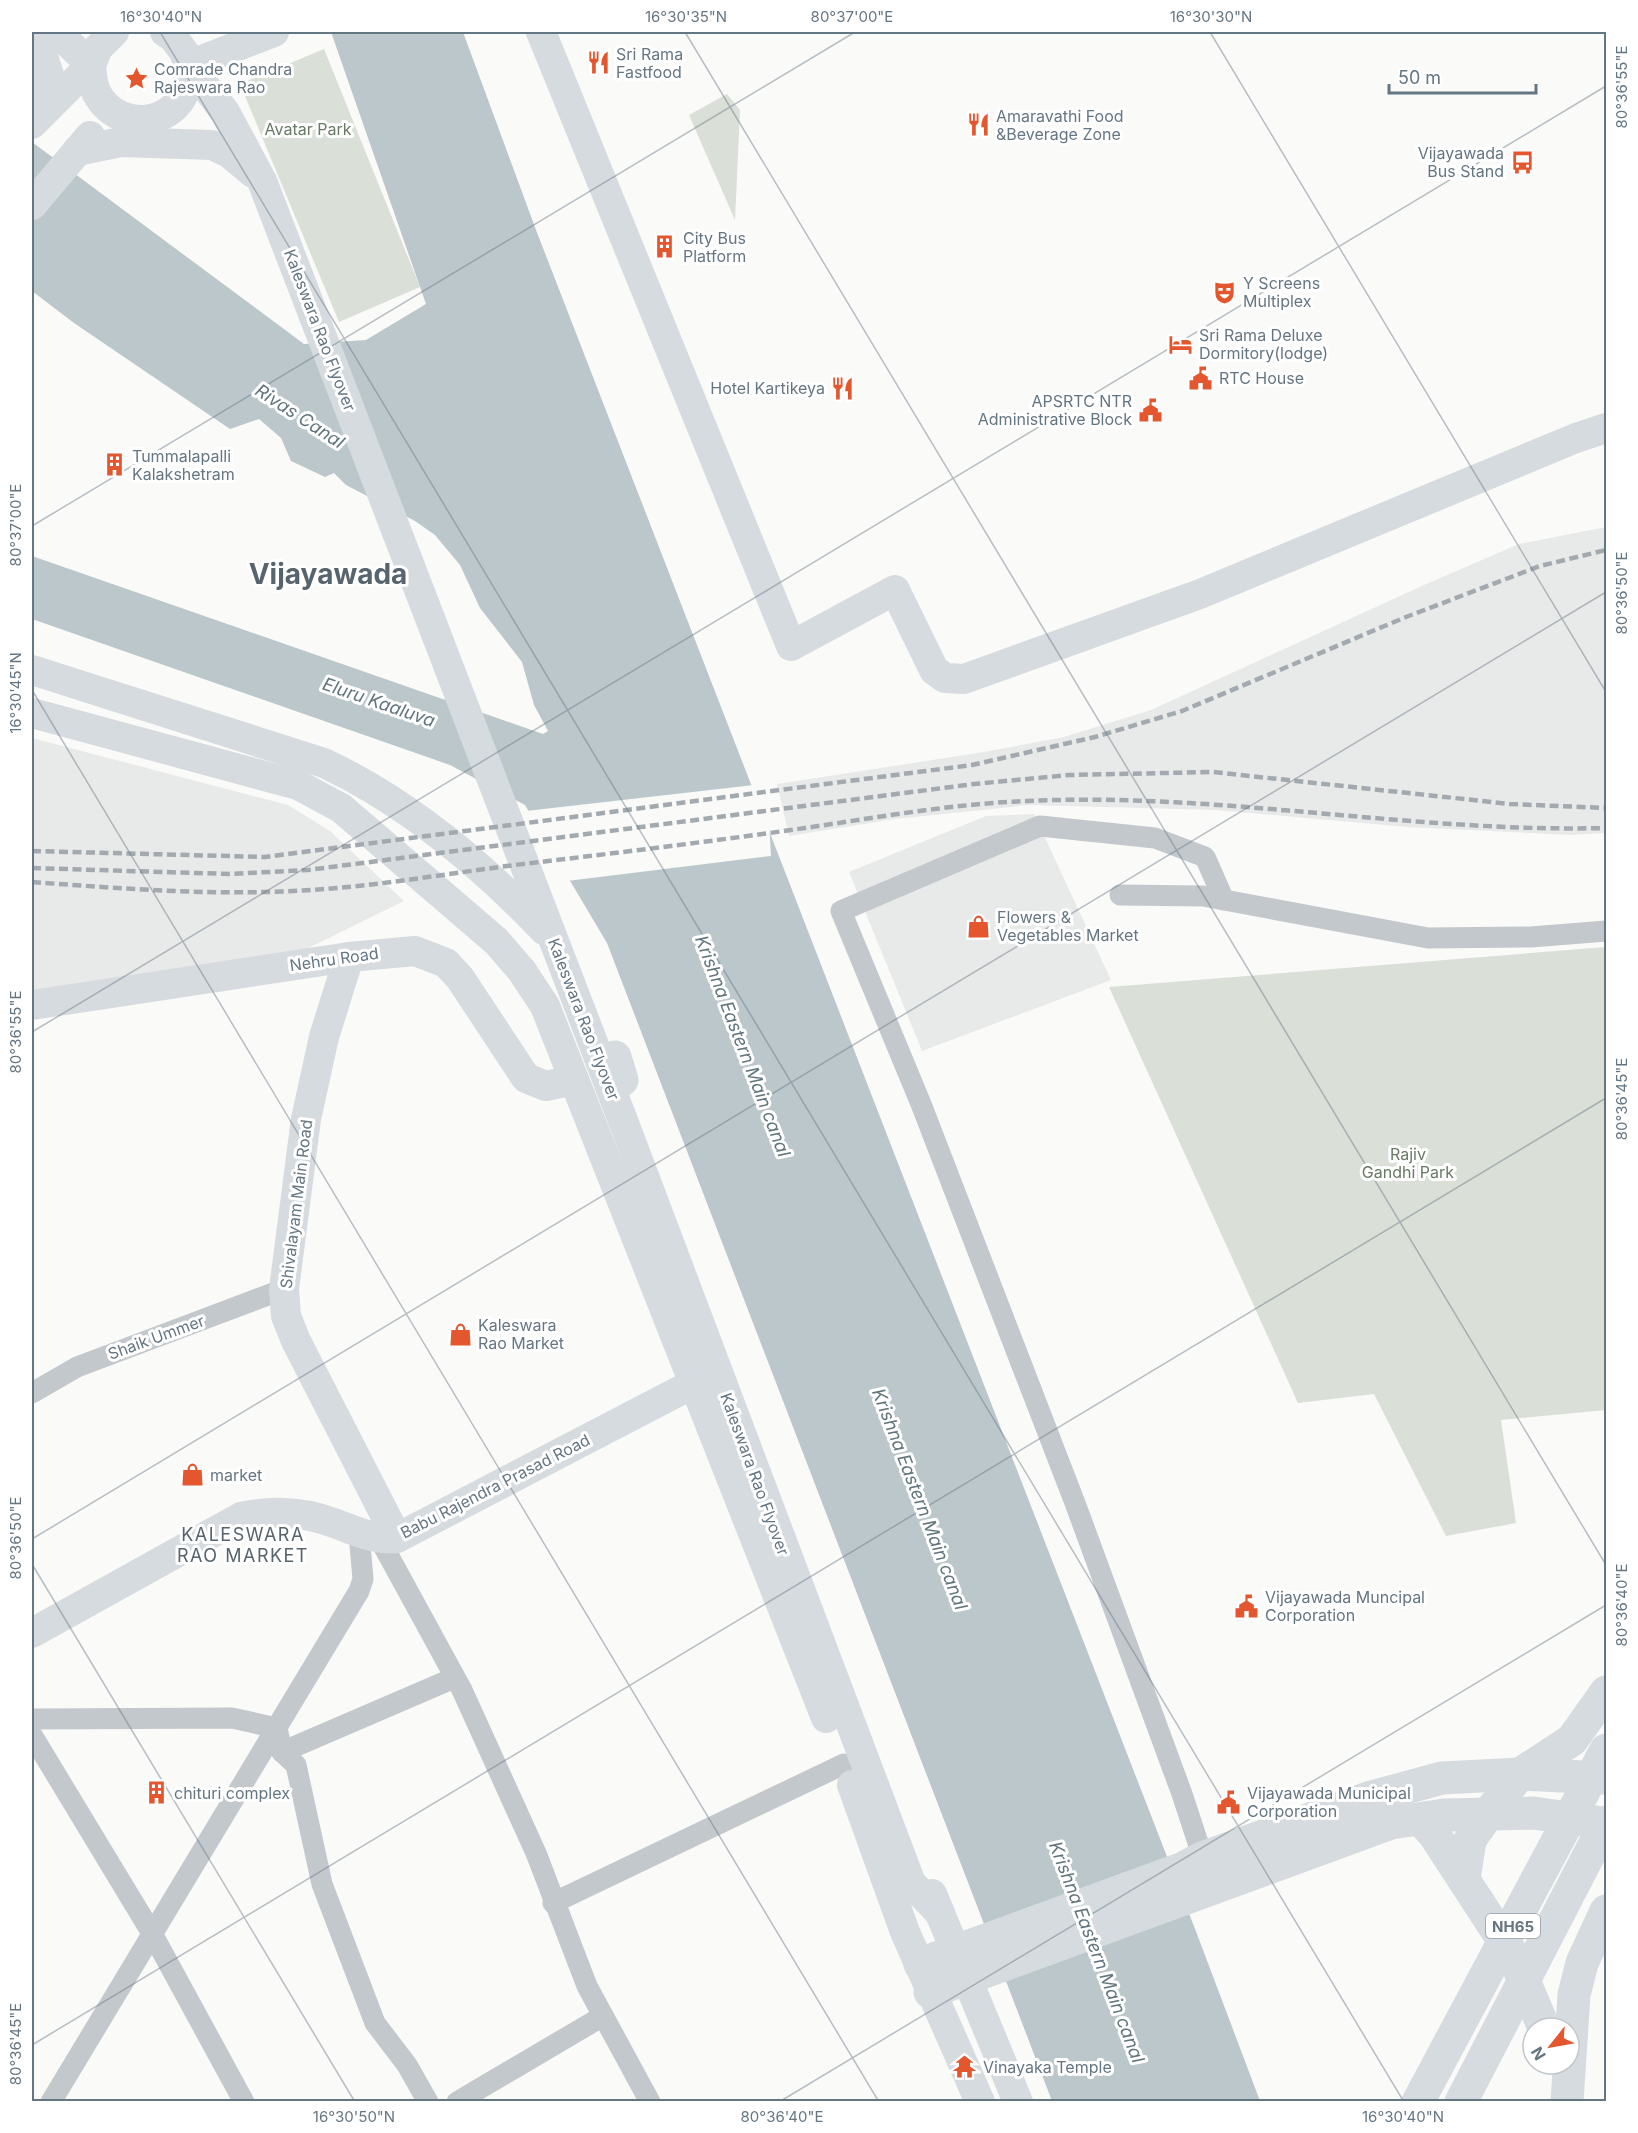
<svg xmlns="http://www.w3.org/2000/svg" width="1638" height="2133" viewBox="0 0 1638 2133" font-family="Inter,sans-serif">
<rect width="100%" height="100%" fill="#fafaf8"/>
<!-- built -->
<g fill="#e8e9e9">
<polygon points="1606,527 1606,833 1570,835 1407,827 1217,810 1029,805 895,819 789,836 777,784 984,752 1064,737 1151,710 1424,585 1519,544"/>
<polygon points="32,738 288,805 330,831 404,901 284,960 32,992"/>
<polygon points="1034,814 1111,980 922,1051 849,872 986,816"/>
</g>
<!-- green -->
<g fill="#dadfd7">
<polygon points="324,49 420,287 339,322 240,84"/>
<polygon points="727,94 740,110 735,220 689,115"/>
<polygon points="1606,947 1606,1410 1501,1420 1516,1523 1446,1536 1374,1394 1298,1403 1109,987"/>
</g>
<!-- water -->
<polygon fill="#bbc7cb" points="331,32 463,32 536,230 1197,1934 1260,2101 1052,2101 607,943 525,805 450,765 32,619 32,556 543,734 548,731 534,705 522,662 480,608 460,565 435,535 415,521 346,485 334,473 325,477 291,461 281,438 259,419 230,429 74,323 32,291 32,142 304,344 366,340 426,304"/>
<!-- pier -->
<polygon fill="#fafaf8" points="754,785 769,822 771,856 567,881 526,811"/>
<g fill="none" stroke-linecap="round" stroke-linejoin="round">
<!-- street -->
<g stroke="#c3c8cc" stroke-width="21">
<polyline points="1120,895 1203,896 1428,938 1531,937 1606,931"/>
<polyline points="32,1393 77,1367 284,1289"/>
<polyline points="380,1540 462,1690 536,1853 587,1986 650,2102"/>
<polyline points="32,1719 232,1718 277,1728 282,1752 296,1765 322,1884 375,2023 407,2065 428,2102"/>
<polyline points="32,1735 153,1935 244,2102"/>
<polyline points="282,1752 454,1678"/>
<polyline points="1206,1867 1182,1794 1075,1503 921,1104 841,911 1040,826 1155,838 1205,857 1224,900"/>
<polyline points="553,1903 844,1764"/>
<polyline points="51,2102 359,1591 363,1579 359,1534"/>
<polyline points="457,2102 603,2016"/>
</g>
<!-- secondary -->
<g stroke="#d6dbdf" stroke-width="30">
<polyline points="35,32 49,75 47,107"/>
<path d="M 57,32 L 91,65 C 92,78 93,90 101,100 C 124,131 174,125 186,88 C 189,81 188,72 189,65"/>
<polyline points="165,32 173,37 184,52 189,65 225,112 262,181 622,1118 911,1883 940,1913"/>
<polyline points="541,32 791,646 895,590 934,670 945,678 964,679 1200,594 1576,438 1606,428"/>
<polyline points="189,65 274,32"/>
<polyline points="32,124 91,65 98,48 114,32"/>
<polyline points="77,151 121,142 212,145 229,153 253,173"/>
<polyline points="32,205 90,136"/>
<path d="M 32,670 L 324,763 C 407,802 481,864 544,930"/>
<polyline points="32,713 298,785 341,808 496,941 522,971 545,1006 826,1718"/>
<polyline points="349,957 324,1037 306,1119 284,1289 286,1316 296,1341 397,1538"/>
<polyline points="32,1005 349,957 415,951 446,963 460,978 526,1078 546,1086 574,1080"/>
<path d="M 32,1633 L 241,1517 C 272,1510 304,1512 334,1523 C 356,1531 373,1540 397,1538 L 710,1375"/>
<polyline points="852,1785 905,1932 980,2102"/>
<polyline points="932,1894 1018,2102"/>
</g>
<!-- primary -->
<g stroke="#d6dbdf" stroke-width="33">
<polyline points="615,1057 622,1080"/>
<polyline points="1420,1819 1434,1834 1514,1957 1544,2028"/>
<polyline points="1464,1879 1470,1840 1487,1815 1520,1774 1572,1740 1606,1692"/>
<polyline points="920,1964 1181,1869 1202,1858 1368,1798 1442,1778 1520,1774 1606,1778"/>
<polyline points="930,1992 1391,1823 1444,1815 1534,1813 1596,1822"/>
<polyline points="1567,2102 1574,1995 1582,1963 1606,1911"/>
</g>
<!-- highway -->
<g stroke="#d6dbdf" stroke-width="33">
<polyline points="1418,2102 1606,1750"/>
<polyline points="1461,2102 1606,1822"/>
</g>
<!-- rail -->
<g stroke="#a2aab0" stroke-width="4.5" stroke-dasharray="9 4.5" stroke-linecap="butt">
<polyline points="32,851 265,857 972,765 1095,737 1182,711 1406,617 1540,566 1606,550"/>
<polyline points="32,868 229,874 308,870 974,784 1069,775 1213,772 1510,804 1606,808"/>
<path d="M 32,882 C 129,889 227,897 325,889 C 389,884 452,873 515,865 C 607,854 699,843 791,830 C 869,819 948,804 1027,801 C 1221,792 1413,833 1606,828"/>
</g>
</g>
<!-- ticks -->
<path fill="none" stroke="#657683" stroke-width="1.5" stroke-opacity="0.45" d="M 160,32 L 1404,2102M 685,32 L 1606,1565M 1210,32 L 1606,692M 32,526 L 855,32M 32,690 L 879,2102M 32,1032 L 1606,86M 32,1539 L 1606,592M 32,1564 L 355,2102M 32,2045 L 1606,1098M 779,2102 L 1606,1605"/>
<!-- icons -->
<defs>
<symbol id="restaurant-bare" viewBox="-9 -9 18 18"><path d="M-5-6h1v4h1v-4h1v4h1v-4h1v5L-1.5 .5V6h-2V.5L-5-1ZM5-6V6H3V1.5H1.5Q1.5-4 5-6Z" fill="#e4572e" stroke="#fff" stroke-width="2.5" paint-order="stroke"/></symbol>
<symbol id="sight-bare" viewBox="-9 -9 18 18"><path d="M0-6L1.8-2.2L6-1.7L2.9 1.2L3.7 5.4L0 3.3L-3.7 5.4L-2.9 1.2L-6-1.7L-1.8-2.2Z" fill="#e4572e" stroke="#fff" stroke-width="2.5" paint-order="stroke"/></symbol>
<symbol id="bus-bare" viewBox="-9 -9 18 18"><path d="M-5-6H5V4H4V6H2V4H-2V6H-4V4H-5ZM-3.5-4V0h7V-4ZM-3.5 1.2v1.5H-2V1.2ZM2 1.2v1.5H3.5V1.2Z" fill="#e4572e" stroke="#fff" stroke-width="2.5" paint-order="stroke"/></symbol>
<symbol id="building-bare" viewBox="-9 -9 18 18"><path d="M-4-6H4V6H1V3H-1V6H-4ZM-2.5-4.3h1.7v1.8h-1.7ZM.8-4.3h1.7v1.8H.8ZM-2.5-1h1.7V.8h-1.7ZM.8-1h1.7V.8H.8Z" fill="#e4572e" stroke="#fff" stroke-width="2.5" paint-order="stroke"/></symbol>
<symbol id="theatre-bare" viewBox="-9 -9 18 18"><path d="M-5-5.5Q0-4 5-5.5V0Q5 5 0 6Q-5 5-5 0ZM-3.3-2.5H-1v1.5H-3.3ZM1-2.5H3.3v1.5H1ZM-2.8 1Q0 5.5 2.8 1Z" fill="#e4572e" stroke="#fff" stroke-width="2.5" paint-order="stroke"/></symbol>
<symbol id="hotel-bare" viewBox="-9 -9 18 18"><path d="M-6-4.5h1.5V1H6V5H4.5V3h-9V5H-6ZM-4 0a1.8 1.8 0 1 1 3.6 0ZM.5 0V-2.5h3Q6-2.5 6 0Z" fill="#e4572e" stroke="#fff" stroke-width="2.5" paint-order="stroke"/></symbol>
<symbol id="civic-bare" viewBox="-9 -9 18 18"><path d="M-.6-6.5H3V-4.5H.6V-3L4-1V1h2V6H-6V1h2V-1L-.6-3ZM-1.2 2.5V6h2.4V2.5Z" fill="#e4572e" stroke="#fff" stroke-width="2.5" paint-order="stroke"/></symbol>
<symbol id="shop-bare" viewBox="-9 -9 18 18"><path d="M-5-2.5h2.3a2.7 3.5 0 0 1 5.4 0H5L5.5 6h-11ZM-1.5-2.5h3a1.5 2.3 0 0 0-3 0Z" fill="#e4572e" stroke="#fff" stroke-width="2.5" paint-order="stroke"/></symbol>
<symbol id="temple-bare" viewBox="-9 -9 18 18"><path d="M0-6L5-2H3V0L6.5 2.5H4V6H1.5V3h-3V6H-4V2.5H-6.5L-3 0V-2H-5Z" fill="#e4572e" stroke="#fff" stroke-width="2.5" paint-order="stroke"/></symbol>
</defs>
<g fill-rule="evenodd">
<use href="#restaurant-bare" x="582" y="46" width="33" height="33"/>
<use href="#sight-bare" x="120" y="62" width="33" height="33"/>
<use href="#restaurant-bare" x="962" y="108" width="33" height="33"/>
<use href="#bus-bare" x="1506" y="146" width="33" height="33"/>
<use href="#building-bare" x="648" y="230" width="33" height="33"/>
<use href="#theatre-bare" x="1208" y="276" width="33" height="33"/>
<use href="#hotel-bare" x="1164" y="328" width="33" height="33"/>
<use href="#civic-bare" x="1184" y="362" width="33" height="33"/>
<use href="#restaurant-bare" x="826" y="372" width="33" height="33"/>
<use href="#civic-bare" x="1134" y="394" width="33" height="33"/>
<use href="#building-bare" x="98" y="448" width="33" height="33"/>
<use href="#shop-bare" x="962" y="910" width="33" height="33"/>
<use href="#shop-bare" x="444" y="1318" width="33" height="33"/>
<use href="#shop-bare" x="176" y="1458" width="33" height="33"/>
<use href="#civic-bare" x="1230" y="1590" width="33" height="33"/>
<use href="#building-bare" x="140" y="1776" width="33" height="33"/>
<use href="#civic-bare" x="1212" y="1786" width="33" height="33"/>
<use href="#temple-bare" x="948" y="2050" width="33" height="33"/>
</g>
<g text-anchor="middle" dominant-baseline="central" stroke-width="6" stroke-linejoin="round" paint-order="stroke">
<!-- shield labels -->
<rect fill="#fff" stroke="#939fa8" stroke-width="1.5" x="1486" y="1914" width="54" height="24" rx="4.5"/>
<g font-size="15" font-weight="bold" fill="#657683">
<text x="1513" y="1926">NH65</text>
</g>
<!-- poi labels -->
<g font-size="16" fill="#657683" stroke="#fff" text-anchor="start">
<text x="616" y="54">Sri Rama<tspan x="616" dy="18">Fastfood</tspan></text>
<text x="154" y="69">Comrade Chandra<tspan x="154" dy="18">Rajeswara Rao</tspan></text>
<text x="996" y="116">Amaravathi Food<tspan x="996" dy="18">&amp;Beverage Zone</tspan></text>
<text x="1504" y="153" text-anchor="end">Vijayawada<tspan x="1504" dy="18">Bus Stand</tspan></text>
<text x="683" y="238">City Bus<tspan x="683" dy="18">Platform</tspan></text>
<text x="1243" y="283">Y Screens<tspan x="1243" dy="18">Multiplex</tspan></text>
<text x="1199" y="335">Sri Rama Deluxe<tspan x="1199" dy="18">Dormitory(lodge)</tspan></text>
<text x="1219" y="378">RTC House</text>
<text x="825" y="388" text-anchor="end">Hotel Kartikeya</text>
<text x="1132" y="401" text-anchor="end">APSRTC NTR<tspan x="1132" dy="18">Administrative Block</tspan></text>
<text x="132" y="456">Tummalapalli<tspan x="132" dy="18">Kalakshetram</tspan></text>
<text x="997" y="917">Flowers &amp;<tspan x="997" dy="18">Vegetables Market</tspan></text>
<text x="478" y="1325">Kaleswara<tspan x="478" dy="18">Rao Market</tspan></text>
<text x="210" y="1475">market</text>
<text x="1265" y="1597">Vijayawada Muncipal<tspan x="1265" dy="18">Corporation</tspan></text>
<text x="174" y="1793">chituri complex</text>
<text x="1247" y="1793">Vijayawada Municipal<tspan x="1247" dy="18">Corporation</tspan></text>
<text x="983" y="2067">Vinayaka Temple</text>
</g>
<!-- park labels -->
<g font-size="16" fill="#687a64" stroke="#fff">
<text x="308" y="129">Avatar Park</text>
<text x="1408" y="1154">Rajiv<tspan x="1408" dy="18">Gandhi Park</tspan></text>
</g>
<!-- street labels -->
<g font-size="16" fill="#657683" stroke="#fff">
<text transform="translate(320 330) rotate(69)">Kaleswara Rao Flyover</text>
<text transform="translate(334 959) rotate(-8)">Nehru Road</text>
<text transform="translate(584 1019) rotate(69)">Kaleswara Rao Flyover</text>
<text transform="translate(296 1204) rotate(-83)">Shivalayam Main Road</text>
<text transform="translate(156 1337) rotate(-20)">Shaik Ummer</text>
<text transform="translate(755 1474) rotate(70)">Kaleswara Rao Flyover</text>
<text transform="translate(495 1486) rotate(-27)">Babu Rajendra Prasad Road</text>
</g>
<!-- water labels -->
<g font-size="18" font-style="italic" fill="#60757c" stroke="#fff">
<text transform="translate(300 416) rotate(33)">Rivas Canal</text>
<text transform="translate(379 702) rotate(19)">Eluru Kaaluva</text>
<text transform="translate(743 1046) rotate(69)">Krishna Eastern Main canal</text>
<text transform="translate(920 1499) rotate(69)">Krishna Eastern Main canal</text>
<text transform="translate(1097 1952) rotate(69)">Krishna Eastern Main canal</text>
</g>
<!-- neighbourhood labels -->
<g font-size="18" letter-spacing="1.5" fill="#57646e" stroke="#fff">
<text x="243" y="1534">KALESWARA<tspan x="243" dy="21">RAO MARKET</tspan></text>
</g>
<!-- town labels -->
<g font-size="28" font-weight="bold" fill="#57646e" stroke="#fff">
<text x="328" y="574">Vijayawada</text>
</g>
</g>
<!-- border -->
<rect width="1638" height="2133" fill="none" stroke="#ffffff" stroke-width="66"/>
<!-- north arrow -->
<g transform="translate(1551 2046) rotate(239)"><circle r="28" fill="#ffffff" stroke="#c1c8cd" stroke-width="1.5"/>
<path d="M0-4.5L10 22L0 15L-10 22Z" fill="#e4572e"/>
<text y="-9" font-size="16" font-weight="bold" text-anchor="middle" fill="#657683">N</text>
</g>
<!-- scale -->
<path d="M1389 84v9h147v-9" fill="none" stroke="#657683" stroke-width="3"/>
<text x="1398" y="84" font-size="18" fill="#657683" stroke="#ffffff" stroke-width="4.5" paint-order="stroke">50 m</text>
<rect x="33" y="33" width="1572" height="2067" fill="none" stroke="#657683" stroke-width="2"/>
<g font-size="15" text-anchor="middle" fill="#657683">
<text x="161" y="22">16°30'40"N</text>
<text x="686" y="22">16°30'35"N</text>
<text x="852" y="22">80°37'00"E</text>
<text x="1211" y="22">16°30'30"N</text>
<text transform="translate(1622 87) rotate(-90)" y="5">80°36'55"E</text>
<text transform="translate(16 525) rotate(-90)" y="5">80°37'00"E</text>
<text transform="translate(1622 593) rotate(-90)" y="5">80°36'50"E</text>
<text transform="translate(16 693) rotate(-90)" y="5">16°30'45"N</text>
<text transform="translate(16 1032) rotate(-90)" y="5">80°36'55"E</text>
<text transform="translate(1622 1099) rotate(-90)" y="5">80°36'45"E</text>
<text transform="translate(16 1538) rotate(-90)" y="5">80°36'50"E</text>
<text transform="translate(1622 1605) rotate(-90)" y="5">80°36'40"E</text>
<text transform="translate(16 2044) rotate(-90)" y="5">80°36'45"E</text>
<text x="354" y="2122">16°30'50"N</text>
<text x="782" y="2122">80°36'40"E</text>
<text x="1403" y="2122">16°30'40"N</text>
</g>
</svg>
